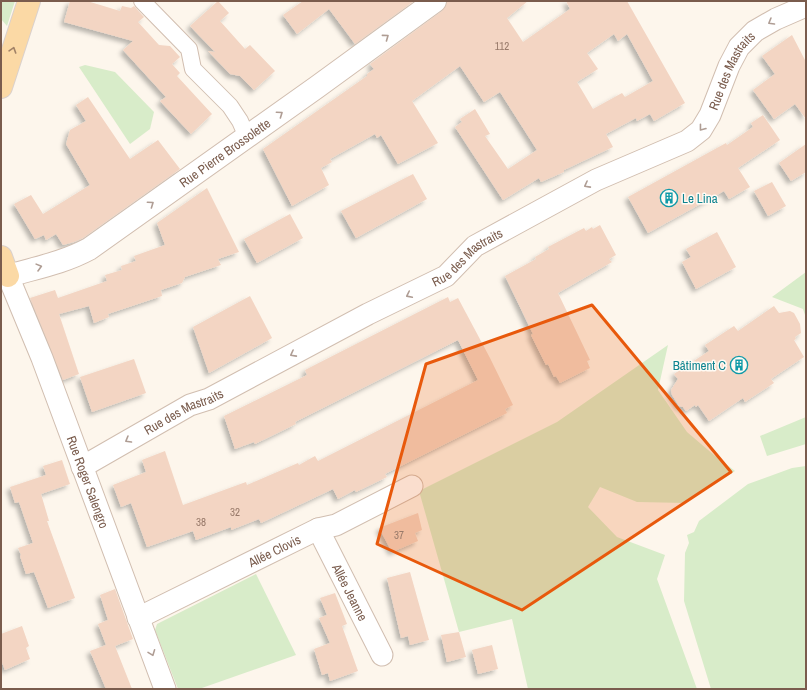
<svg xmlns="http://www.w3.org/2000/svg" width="807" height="690" viewBox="0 0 807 690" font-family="'Archivo Narrow',sans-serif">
<defs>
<filter id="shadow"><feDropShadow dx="-3.5" dy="3.5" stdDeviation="2" flood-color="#0004"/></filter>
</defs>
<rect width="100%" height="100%" fill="#fdf6ec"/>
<!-- green -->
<g fill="#d8ecc9">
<polygon points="1,1 15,1 7,26 1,19"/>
<polygon points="85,65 115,72 154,112 150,129 130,144 79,67"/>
<polygon points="806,272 806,318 803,309 772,297"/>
<polygon points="668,345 658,390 687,432 714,455 735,471 685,503 637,502 600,487 588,507 617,537 665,555 657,579 697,689 528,689 512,619 459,632 419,491 557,422"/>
<polygon points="806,417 806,444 767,456 760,436"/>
<polygon points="806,466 806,689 711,689 684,601 685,553 689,543 687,535 694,532 699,521 748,484 792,468"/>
<polygon points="256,574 296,655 199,689 178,689 155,630 157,624"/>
</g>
<!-- building -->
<g fill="#f3d5c3" fill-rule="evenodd" filter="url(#shadow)">
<polygon points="70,1 87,1 120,11 122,6 131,8 134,6 144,17 138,22 159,45 170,46 180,57 172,64 180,73 177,76 212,114 191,134 160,101 166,97 123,50 133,41 64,22"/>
<polygon points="218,1 229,13 220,21 245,49 250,45 275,71 254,90 240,76 230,74 208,51 215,52 190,26"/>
<polygon points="303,1 414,1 355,44 329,9 297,34 283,15"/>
<path d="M 447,1 L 528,1 L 507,18 L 523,42 L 570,9 L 566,1 L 627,1 L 685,103 L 654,121 L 650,114 L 637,121 L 636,118 L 606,134 L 613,147 L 564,170 L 564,172 L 541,182 L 539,178 L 503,200 L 455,127 L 462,122 L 460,119 L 475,109 L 490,134 L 485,136 L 508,169 L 537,150 L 500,92 L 484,102 L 460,66 L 412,101 L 438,143 L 398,164 L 381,135 L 377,138 L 375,134 L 330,159 L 332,162 L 321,168 L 329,185 L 292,206 L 263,149 L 367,76 L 367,74 L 374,69 L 370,64 L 442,11 L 446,6 ZM 614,34 L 618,41 L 627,34 L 653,81 L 625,97 L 622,93 L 593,109 L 577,82 L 598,69 L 587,53 Z"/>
<polygon points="792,35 806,62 806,119 795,104 774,119 753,90 775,74 762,56"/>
<polygon points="88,97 130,159 158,140 180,169 83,238 74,242 63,245 56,234 46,240 44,235 35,239 14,204 31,195 43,214 90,185 66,144 70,130 86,121 76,105"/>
<polygon points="763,115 780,140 738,168 750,187 729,199 724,191 648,233 628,197 726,143 727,145 753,127 751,123"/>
<polygon points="806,144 806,172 791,181 779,163"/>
<polygon points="413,174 427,199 356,238 341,211"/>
<polygon points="772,182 786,206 768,216 754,191"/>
<polygon points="207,188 239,252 218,259 221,265 185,277 182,283 161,290 162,296 108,314 109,317 94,323 89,306 59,314 79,374 63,380 30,298 55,290 58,298 107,281 105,275 122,270 121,266 136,261 134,256 165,245 157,223"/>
<polygon points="290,214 303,238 257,263 244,239"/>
<polygon points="600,225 616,255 609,259 612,262 558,293 590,360 587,361 590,368 560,383 556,376 554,377 548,364 546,365 531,335 533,334 505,276 536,259 535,257 549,249 548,247 584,228 586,231 592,227 593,229"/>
<polygon points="717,232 736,267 696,289 682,262 691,257 686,249"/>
<polygon points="250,296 272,338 209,373 193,327"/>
<polygon points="448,297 450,302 458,298 490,358 513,405 505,409 507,413 385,474 387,477 356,492 355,490 338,499 333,489 261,523 259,519 231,530 231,527 196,540 193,531 147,547 131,503 121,507 113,485 146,472 142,460 165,451 183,505 246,482 247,485 298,463 299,465 315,456 318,461 478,380 458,340 295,422 296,424 255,444 254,442 235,449 224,416 307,375 305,370"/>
<polygon points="774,306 779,313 790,311 794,313 800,324 801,333 795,337 796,339 794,340 804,357 771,379 774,383 745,402 743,398 709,421 698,405 696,407 695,405 686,411 683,407 679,406 672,395 671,390 678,379 674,374 709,351 705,345 734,326 738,331"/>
<polygon points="134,359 146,393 92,412 80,377"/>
<polygon points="62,460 70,484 41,494 49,521 47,521 75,598 48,608 34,572 26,574 20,556 21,555 18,548 33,543 19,502 15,503 10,487 46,475 43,466"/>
<polygon points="418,513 422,530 415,533 418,541 392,552 379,528"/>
<polygon points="410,572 429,640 410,645 408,636 401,638 387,578"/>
<polygon points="115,589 133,639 115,646 132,689 106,689 90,651 106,645 98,624 108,620 100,595"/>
<polygon points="335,593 347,624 342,626 358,671 330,681 328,673 322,675 314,649 330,643 319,618 327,615 320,598"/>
<polygon points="22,626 29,646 26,648 30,659 5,670 1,660 1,634"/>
<polygon points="459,632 466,657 447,662 441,635"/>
<polygon points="492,645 498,669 478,674 472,650"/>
</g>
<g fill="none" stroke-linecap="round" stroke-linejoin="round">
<defs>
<polyline id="pedestrian" points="142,1 189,49 193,69 230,106 240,121 247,137"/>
<g id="minor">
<path id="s1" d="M 8,276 L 42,358 L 165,689"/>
<path id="s2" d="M 82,467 L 190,405 L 209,399 L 368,314 L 446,276 L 475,246 L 596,180 L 687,141 L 701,130 L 710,115 L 729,66 L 739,47 L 755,31 L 776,19 L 806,6"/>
<path id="s3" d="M 318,529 L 382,655"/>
<path id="s4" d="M 138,618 L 318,529 L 336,525 L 412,486"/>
</g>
<g id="tertiary">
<path id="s5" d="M 1,276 L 8,276 C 35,268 63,263 89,249 L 317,87 L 435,1"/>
</g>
<g id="primary">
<polyline points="1,87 29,1"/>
<polyline points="1,257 8,276"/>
</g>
</defs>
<!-- pedestrian casing -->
<use href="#pedestrian" stroke="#d1beb0" stroke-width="18"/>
<!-- minor casing -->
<use href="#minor" stroke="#d1beb0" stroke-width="23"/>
<!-- tertiary casing -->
<use href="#tertiary" stroke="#d1beb0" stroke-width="24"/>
<!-- primary casing -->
<use href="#primary" stroke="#dad1cd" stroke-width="24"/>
<!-- pedestrian -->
<use href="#pedestrian" stroke="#fff" stroke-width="16"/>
<!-- minor -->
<use href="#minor" stroke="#fff" stroke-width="21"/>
<!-- tertiary -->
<use href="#tertiary" stroke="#fff" stroke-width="22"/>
<!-- primary -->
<use href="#primary" stroke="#fbd9a5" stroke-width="22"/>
</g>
<!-- one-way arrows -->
<defs><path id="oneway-chevron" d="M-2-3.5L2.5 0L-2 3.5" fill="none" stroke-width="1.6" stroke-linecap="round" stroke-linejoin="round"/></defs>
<g stroke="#af9d94">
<use href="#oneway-chevron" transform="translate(771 22) rotate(150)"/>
<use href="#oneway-chevron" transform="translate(386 37) rotate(-36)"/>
<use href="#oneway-chevron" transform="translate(280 114) rotate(-35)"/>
<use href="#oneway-chevron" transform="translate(702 128) rotate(128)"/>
<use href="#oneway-chevron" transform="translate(587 185) rotate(152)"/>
<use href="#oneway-chevron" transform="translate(151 204) rotate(-35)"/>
<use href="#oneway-chevron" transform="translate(39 267) rotate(-15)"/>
<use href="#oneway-chevron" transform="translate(409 295) rotate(154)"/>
<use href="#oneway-chevron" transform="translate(293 354) rotate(152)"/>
<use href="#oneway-chevron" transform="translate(128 440) rotate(150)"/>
<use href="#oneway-chevron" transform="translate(152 653) rotate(69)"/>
</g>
<use stroke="#a18267" href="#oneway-chevron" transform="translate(13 50) rotate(-72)"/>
<!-- marked area -->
<path fill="#e8590c" fill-opacity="0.2" stroke="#e8590c" stroke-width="3" stroke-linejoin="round" d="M 592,305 L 731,472 L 522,610 L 377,544 L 426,364 Z"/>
<!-- icons -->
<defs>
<symbol id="building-ring" viewBox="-11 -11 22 22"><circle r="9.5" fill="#fffaf3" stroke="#0f9aa8" stroke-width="1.5"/><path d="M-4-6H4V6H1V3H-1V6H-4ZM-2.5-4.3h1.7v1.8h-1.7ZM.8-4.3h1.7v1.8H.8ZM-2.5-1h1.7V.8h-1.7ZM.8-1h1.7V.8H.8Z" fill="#0f9aa8"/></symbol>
</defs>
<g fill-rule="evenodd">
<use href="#building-ring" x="659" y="188" width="20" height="20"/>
<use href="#building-ring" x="729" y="355" width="20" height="20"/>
</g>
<g text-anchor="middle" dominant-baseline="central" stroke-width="3" stroke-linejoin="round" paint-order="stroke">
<!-- number labels -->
<g font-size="11" fill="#987a6a">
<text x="502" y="46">112</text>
<text x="235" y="512">32</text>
<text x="201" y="522">38</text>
<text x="399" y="535">37</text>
</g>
<!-- street labels -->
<g font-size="13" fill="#7a5c4d" stroke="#fffaf3">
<text stroke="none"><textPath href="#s2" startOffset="775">Rue des Mastraits</textPath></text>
<text stroke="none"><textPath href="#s5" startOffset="259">Rue Pierre Brossolette</textPath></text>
<text stroke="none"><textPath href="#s2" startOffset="440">Rue des Mastraits</textPath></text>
<text stroke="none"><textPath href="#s2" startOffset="116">Rue des Mastraits</textPath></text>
<text stroke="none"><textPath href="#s1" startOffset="221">Rue Roger Salengro</textPath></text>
<text stroke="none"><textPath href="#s4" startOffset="152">Allée Clovis</textPath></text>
<text stroke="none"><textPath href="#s3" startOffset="71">Allée Jeanne</textPath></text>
</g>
<!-- culture labels -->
<g font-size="13" fill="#0d838f" stroke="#fffaf3" text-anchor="start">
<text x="682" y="198">Le Lina</text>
<text x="726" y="365" text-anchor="end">Bâtiment C</text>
</g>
</g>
<!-- border -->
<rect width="807" height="690" fill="none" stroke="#7a5c4d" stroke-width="4"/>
</svg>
